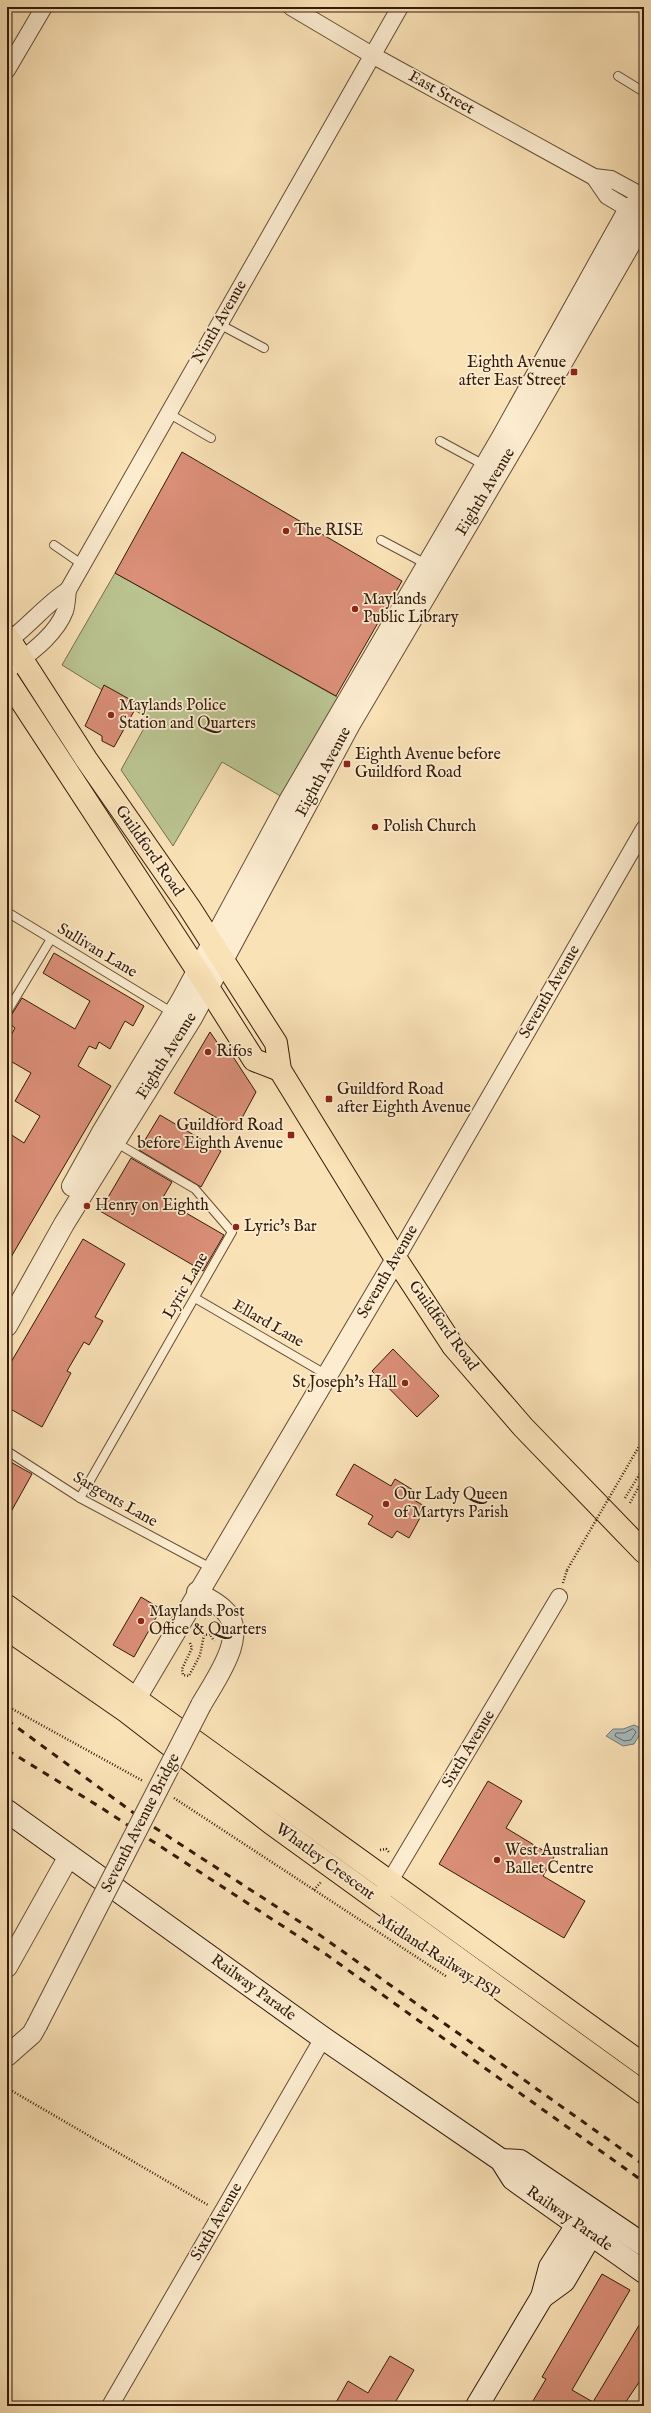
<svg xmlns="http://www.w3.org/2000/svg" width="651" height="2413" viewBox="0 0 651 2413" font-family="'IM FELL English',serif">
<rect width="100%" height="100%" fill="#fae2b7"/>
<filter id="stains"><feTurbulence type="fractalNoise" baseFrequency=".005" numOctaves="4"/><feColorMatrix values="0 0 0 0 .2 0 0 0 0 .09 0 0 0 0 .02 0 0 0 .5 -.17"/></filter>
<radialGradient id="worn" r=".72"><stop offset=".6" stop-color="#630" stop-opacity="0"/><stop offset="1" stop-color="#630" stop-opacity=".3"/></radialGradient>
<!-- green -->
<polygon fill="#bac491" stroke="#76704e" points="115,573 346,702 289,801 222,762 173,846 121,770 149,719 62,665"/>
<!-- water -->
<polygon fill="#a5babb" stroke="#777a75" points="634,1725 643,1729 634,1744 623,1746 606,1736 613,1729 623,1729"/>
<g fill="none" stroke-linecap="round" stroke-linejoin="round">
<!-- shore -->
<polygon stroke="#6c6a63" stroke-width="1" points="633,1729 636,1732 631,1740 624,1741 615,1736 616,1733 624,1733"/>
</g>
<!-- building -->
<g fill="#db8f78" stroke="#321b0b">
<polygon points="182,452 402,581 336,696 115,573"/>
<polygon points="104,685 138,704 114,747 102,741 102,736 85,726"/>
<polygon points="54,953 144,1006 133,1026 125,1021 110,1049 99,1042 96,1049 89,1046 78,1066 111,1086 7,1264 7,1132 24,1143 40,1116 15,1101 31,1073 7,1059 7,1042 15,1028 7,1022 22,998 75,1029 90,1001 43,973"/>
<polygon points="210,1032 223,1051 226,1046 256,1092 236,1129 174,1093"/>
<polygon points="160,1115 221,1151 201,1187 139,1150"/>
<polygon points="131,1158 172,1182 162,1199 224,1235 203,1271 100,1211"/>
<polygon points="83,1239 125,1264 95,1317 103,1321 89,1345 84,1342 67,1371 71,1373 42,1427 7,1407 7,1369"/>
<polygon points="393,1349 439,1396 417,1417 372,1371"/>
<polygon points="7,1460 32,1474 7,1519"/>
<polygon points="354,1464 391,1486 395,1479 418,1493 414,1500 426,1507 409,1538 397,1531 392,1538 368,1524 373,1516 336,1495"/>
<polygon points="141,1597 161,1609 134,1657 113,1645"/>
<polygon points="488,1781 522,1801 506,1828 554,1857 543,1876 585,1901 564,1938 439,1864"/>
<polygon points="602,2274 630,2290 572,2390 593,2402 644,2317 644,2375 623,2406 530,2406 546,2379 542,2377"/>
<polygon points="390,2356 414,2370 393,2406 334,2406 348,2381 368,2393"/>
</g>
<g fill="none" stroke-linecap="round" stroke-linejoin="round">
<defs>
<g id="service">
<polyline points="618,76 644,92"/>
<polyline points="219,324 264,348"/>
<polyline points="168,413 211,438"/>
<polyline points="440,441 486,466"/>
<polyline points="381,540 428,565"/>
<polyline points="54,545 83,565"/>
<polyline points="7,912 173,1013"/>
<polyline points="7,1012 51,939"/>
<polyline points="195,1298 327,1375"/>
<polyline points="7,1451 80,1498 211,1568"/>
<polyline points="80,1498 232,1232 195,1189 115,1142"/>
</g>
<g id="minor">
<polyline points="291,7 372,55 594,177 611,179 644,197"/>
<polyline points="7,70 44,7"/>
<polyline points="594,177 607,196 629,209"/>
<path d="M 7,642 C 29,626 46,604 68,590"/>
<path d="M 7,671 C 27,655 55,637 65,611 C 67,605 67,597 68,590 L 400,7"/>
<polyline points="396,1259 644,829"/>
<polyline points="384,1891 559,1597"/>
<polyline points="110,2406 323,2038"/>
</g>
<g id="tertiary">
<polyline points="72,1186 101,1134 181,1001 289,801 502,437 616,232 629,209 643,199"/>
<polyline points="7,1326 64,1224 192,1018 349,726 528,422 644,220"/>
<path d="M 197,1592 C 206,1598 216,1602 223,1609 C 251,1633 215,1680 201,1705"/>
<polyline points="128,1712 396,1259"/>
<polyline points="7,1967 69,1856"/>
<polyline points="7,2056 32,2034 37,2025"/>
</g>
<g id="secondary">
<polyline points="7,1811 323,2038 501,2160 513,2179 644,2272"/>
<polyline points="501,2160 520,2161 644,2245"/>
<polyline points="542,2297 564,2281 598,2223"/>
<polyline points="477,2406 542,2297 550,2267 588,2208"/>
</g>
<g id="primary">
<polyline points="7,1606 644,2065"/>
<polyline points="7,1629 127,1712 271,1823 644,2093"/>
</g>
<g id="trunk">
<polyline points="7,636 86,759 189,907 276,1043 280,1070 396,1259 453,1346 523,1427 644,1552"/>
<polyline points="7,679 197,970 254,1060 280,1070"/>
</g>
</defs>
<!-- service casing -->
<use href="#service" stroke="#644d36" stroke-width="10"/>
<!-- minor casing -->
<use href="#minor" stroke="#644d36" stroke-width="18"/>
<!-- tertiary casing -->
<use href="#tertiary" stroke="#644d36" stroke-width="22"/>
<!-- secondary casing -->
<use href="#secondary" stroke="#321b0b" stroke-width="24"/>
<!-- primary casing -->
<use href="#primary" stroke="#321b0b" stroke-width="24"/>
<!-- trunk casing -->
<use href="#trunk" stroke="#321b0b" stroke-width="24"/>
<!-- path -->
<g stroke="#321b0b" stroke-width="2.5" stroke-dasharray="1 2" stroke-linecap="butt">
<polyline points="625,1498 644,1467"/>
<polyline points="630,1503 644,1477"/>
<polyline points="563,1583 567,1570"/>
<polyline points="190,1643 192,1648 182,1669 183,1675 189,1676 200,1655 204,1635 210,1634 214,1641"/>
<polyline points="7,1706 143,1781"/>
<polyline points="174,1798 447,1977"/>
<polyline points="380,1850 386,1849 389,1852"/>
<polyline points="314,1890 321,1882"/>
<polyline points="7,2088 208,2205"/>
</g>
<!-- service -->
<use href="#service" stroke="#fcecd0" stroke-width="8"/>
<!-- minor -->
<use href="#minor" stroke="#fcecd0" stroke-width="16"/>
<!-- tertiary -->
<use href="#tertiary" stroke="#fcecd0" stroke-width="20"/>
<!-- secondary -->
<use href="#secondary" stroke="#fcecd0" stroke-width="22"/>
<!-- primary -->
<use href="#primary" stroke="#fae2b7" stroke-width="22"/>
<!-- trunk -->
<use href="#trunk" stroke="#fae2b7" stroke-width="22"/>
<!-- rail -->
<g stroke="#321b0b" stroke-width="3" stroke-dasharray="7 7" stroke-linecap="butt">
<polyline points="7,1720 146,1822 314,1931 644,2165"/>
<polyline points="7,1750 100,1807 327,1955 644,2182"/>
</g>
<defs>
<polyline id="tertiary-bridge" points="37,2025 201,1705"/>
</defs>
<!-- tertiary-bridge casing -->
<use href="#tertiary-bridge" stroke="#644d36" stroke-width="22" stroke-linecap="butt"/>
<!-- path-bridge -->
<polyline stroke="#321b0b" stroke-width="2.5" stroke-dasharray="1 2" stroke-linecap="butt" points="567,1570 641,1443 644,1442"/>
<!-- tertiary-bridge -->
<use href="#tertiary-bridge" stroke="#fcecd0" stroke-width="20"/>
</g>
<!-- markers -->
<g fill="#8f2418" stroke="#fcecd0" stroke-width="1.5">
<rect x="570" y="368" width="8" height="8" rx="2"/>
<circle cx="286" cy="531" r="4"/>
<circle cx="355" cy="609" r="4"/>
<circle cx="111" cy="715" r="4"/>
<rect x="343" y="760" width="8" height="8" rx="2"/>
<circle cx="375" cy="827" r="4"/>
<circle cx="208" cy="1052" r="4"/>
<rect x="325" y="1095" width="8" height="8" rx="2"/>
<rect x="287" y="1131" width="8" height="8" rx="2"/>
<circle cx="87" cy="1206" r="4"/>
<circle cx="236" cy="1227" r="4"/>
<circle cx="405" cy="1383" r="4"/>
<circle cx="386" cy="1504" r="4"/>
<circle cx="141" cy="1621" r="4"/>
<circle cx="497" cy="1860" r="4"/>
</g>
<g text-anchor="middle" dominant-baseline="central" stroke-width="3.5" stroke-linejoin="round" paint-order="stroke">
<!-- street labels -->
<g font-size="16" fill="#321b0b" stroke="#fcecd0">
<text transform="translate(441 93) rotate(29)">East Street</text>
<text transform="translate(220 322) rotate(-60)">Ninth Avenue</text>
<text transform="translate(486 492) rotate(-59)">Eighth Avenue</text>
<text transform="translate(324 772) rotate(-62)">Eighth Avenue</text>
<text transform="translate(149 851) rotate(55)">Guildford Road</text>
<text transform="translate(97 951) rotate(31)">Sullivan Lane</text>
<text transform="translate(550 992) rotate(-60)">Seventh Avenue</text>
<text transform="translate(167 1056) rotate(-58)">Eighth Avenue</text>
<text transform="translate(388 1272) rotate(-60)">Seventh Avenue</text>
<text transform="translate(186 1286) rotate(-60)">Lyric Lane</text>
<text transform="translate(268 1324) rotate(30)">Ellard Lane</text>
<text transform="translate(443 1326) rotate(54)">Guildford Road</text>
<text transform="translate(115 1500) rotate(30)">Sargents Lane</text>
<text transform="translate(469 1749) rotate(-59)">Sixth Avenue</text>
<text transform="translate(141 1823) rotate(-63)">Seventh Avenue Bridge</text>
<text transform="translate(325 1862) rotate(36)">Whatley Crescent</text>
<text transform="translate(438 1957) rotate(33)">Midland Railway PSP</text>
<text transform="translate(253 1988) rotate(36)">Railway Parade</text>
<text transform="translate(569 2219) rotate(35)">Railway Parade</text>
<text transform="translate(217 2222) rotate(-60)">Sixth Avenue</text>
</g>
<!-- poi labels -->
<g font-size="16" fill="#321b0b" stroke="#fcecd0" text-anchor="start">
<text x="566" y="363" text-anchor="end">Eighth Avenue<tspan x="566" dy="18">after East Street</tspan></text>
<text x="294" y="531">The RISE</text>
<text x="363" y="600">Maylands<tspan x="363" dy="18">Public Library</tspan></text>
<text x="119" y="706">Maylands Police<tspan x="119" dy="18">Station and Quarters</tspan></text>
<text x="355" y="755">Eighth Avenue before<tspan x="355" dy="18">Guildford Road</tspan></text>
<text x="383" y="827">Polish Church</text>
<text x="216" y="1052">Rifos</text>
<text x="337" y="1090">Guildford Road<tspan x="337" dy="18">after Eighth Avenue</tspan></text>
<text x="283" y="1126" text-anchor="end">Guildford Road<tspan x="283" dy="18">before Eighth Avenue</tspan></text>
<text x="95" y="1206">Henry on Eighth</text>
<text x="244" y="1227">Lyric's Bar</text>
<text x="397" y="1383" text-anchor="end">St Joseph's Hall</text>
<text x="394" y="1495">Our Lady Queen<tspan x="394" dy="18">of Martyrs Parish</tspan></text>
<text x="149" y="1612">Maylands Post<tspan x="149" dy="18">Office &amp; Quarters</tspan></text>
<text x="505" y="1851">West Australian<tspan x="505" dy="18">Ballet Centre</tspan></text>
</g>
</g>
<!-- margin -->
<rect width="651" height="2413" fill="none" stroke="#fae2b7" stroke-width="24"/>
<rect x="8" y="8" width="635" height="2397" fill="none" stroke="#321b0b" stroke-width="2"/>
<rect x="12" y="12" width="627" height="2389" fill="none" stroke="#321b0b"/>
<rect width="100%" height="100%" filter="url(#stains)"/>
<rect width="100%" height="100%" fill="url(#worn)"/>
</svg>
